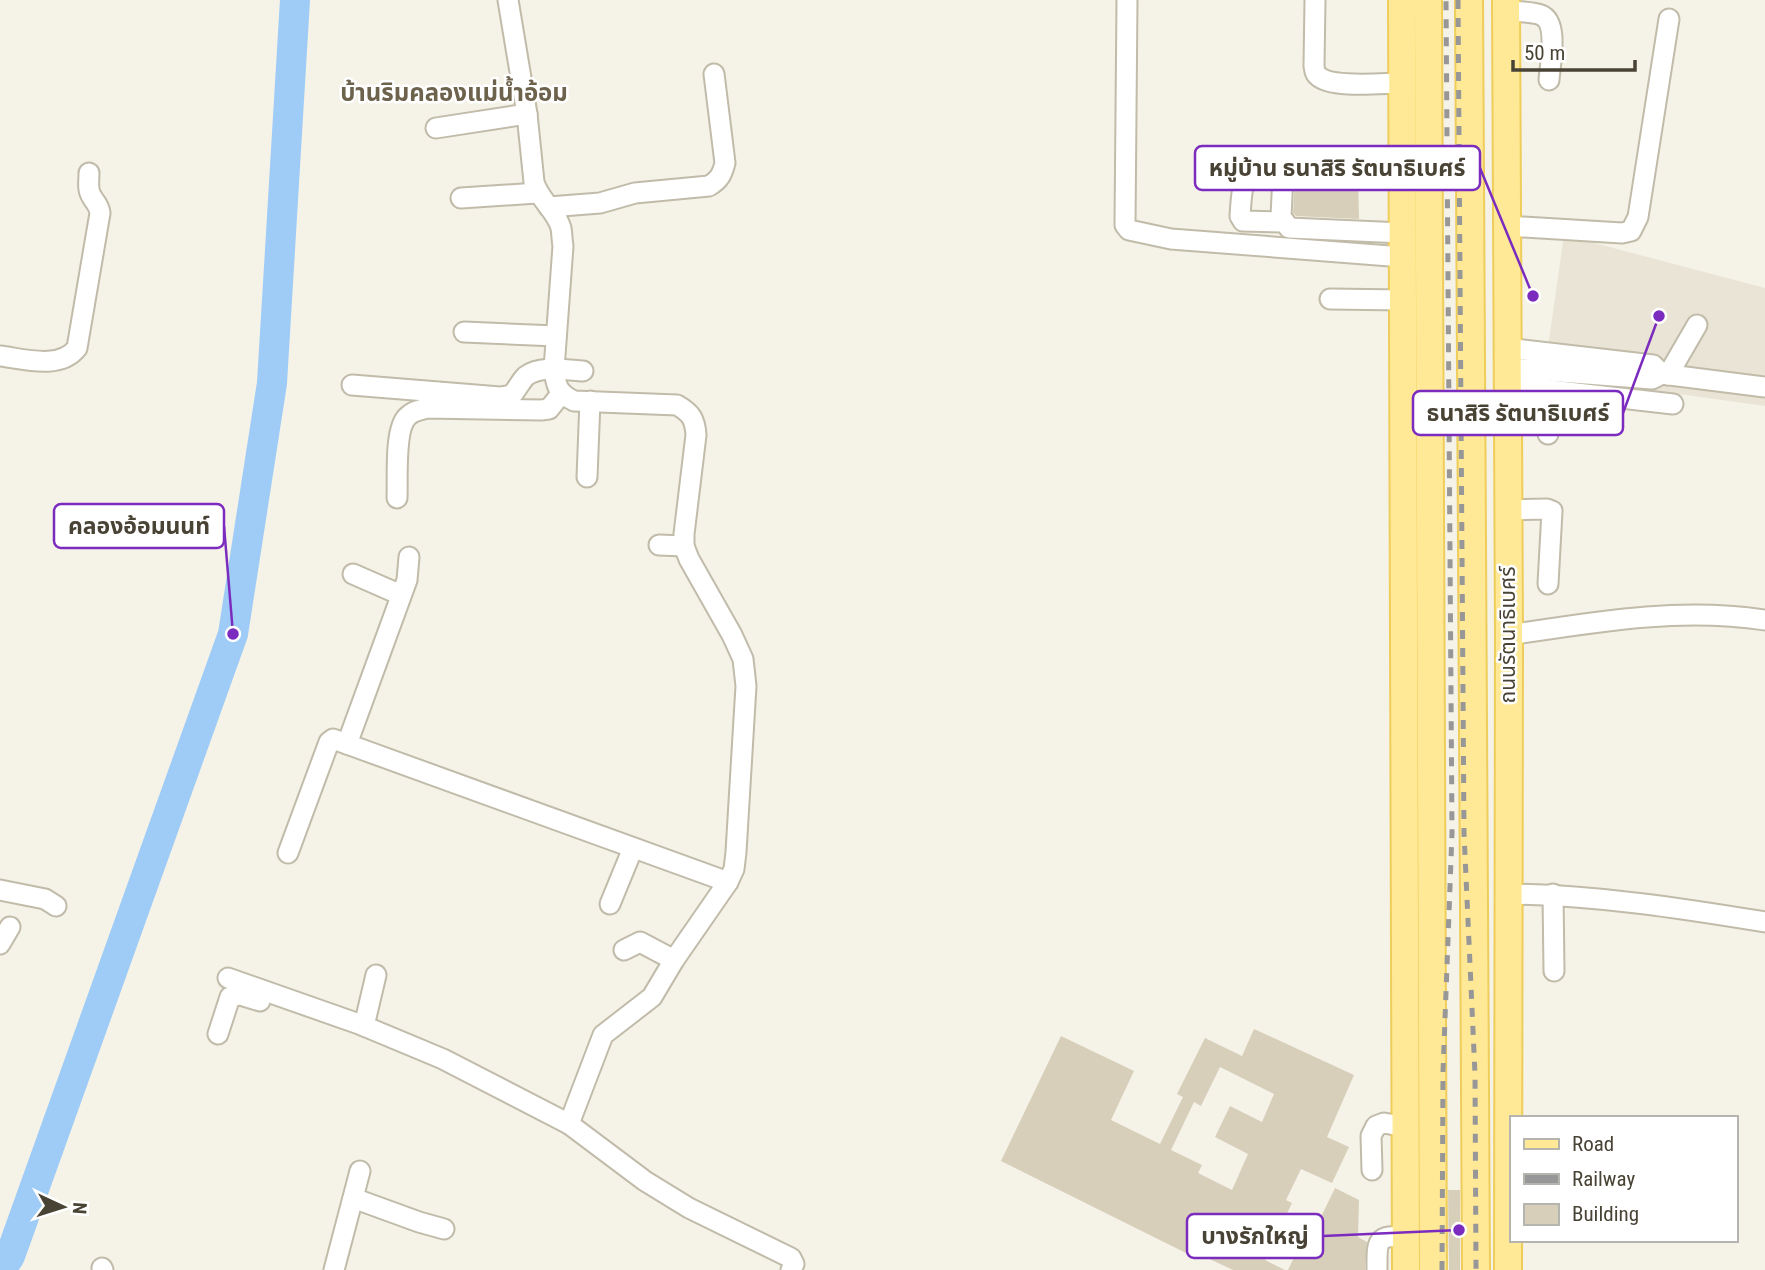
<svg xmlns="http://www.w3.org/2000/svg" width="1765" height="1270" viewBox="0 0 1765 1270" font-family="'Roboto Condensed','Noto Sans Thai',sans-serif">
<rect width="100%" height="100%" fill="#f5f2e7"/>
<!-- residential -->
<polygon fill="#e9e4d5" points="1564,235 1765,288 1765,406 1544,375"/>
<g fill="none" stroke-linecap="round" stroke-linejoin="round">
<!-- river -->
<polyline stroke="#9eccf7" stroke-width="30" points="1,1270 10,1256 233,634 272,383 295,0"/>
</g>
<!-- building -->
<g fill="#d8cfbb" fill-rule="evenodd">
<polygon points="1358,178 1359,219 1296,216 1293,213 1295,179"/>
<path d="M 1254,1029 L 1354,1075 L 1327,1137 L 1349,1147 L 1332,1183 L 1301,1169 L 1286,1200 L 1292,1203 L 1265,1260 L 1285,1270 L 1233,1270 L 1199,1254 L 1196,1258 L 1001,1161 L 1061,1036 L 1134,1071 L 1111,1120 L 1160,1144 L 1183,1097 L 1177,1094 L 1205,1038 L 1242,1056 ZM 1220,1067 L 1274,1094 L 1262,1122 L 1230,1106 L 1215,1137 L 1248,1154 L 1232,1190 L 1198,1173 L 1202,1165 L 1171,1150 L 1194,1102 L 1201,1106 Z"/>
<polygon points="1335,1188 1359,1200 1358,1237 1367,1242 1365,1270 1288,1270 1314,1216 1320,1219"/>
<polygon points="1448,1190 1460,1190 1460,1270 1449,1270"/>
</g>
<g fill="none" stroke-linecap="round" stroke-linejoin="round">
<defs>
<g id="minor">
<path d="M 508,0 L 527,114 L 534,182 C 539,200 556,210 561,228 C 562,234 562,241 563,246 L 554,369 C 556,387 558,393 574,401 L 677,405 C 691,413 695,419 696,435 L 684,534 L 684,546 L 689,559 L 732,635 L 743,659 L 746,686 L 736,852 L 734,869 L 728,882 L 674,960 L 652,997 L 603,1035 L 569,1124 L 645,1181 L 689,1208 L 791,1258 L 794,1264 L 791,1270"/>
<polyline points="1127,0 1125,225 1129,230 1171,239 1403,257"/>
<path d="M 1315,0 L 1314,66 C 1315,70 1314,73 1318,76 C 1332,89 1383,83 1403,83"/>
<path d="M 1506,11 C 1516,12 1531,11 1541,15 C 1559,22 1550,64 1549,80"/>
<polyline points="436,128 527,114"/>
<polyline points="1403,160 1289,163 1283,174 1281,217 1289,228 1403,233"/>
<polyline points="461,198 537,193"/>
<path d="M 549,207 L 600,203 L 635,193 L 709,186 C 719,180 722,175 725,163 L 714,74"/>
<path d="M 1285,222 L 1243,221 L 1240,216 C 1241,200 1242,179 1251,165 L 1264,164 L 1285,168"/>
<polyline points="1507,226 1622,233 1631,231 1638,217 1669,19"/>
<polyline points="1330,299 1403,300"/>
<polyline points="464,332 556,336"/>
<polyline points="1507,348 1653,365 1662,374 1652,379 1507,368"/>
<path d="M 0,356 C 24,359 60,370 77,348 L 100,213 C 99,205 96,204 92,197 C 87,190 89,181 89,173"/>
<polyline points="1662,374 1765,387"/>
<polyline points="1668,375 1697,325"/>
<path d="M 352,385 L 500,397 L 512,395 C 517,389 521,381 526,376 C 540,365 566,370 583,371"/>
<polyline points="1507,385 1673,404"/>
<polyline points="1548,390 1548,434"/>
<polyline points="587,477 590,401"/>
<path d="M 397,498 C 398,479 394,430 407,417 C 412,411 420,410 427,408 L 541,410 L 549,409 L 561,394"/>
<polyline points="1507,510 1547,509 1552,511 1548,584"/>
<polyline points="659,545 684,546"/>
<polyline points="409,557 407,580 347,744 728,882"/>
<polyline points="353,574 401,595"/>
<path d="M 1509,635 C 1595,622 1678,607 1765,620"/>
<polyline points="288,853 329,742 333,739 347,744"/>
<polyline points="0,890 45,899 56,906"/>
<path d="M 1508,894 C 1594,895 1680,908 1765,922"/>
<polyline points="1553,894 1554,971"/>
<polyline points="610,904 633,848"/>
<polyline points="0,944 10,927"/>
<polyline points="624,950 640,942 674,960"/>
<polyline points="228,978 359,1024 443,1059 569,1124"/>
<polyline points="364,1026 376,975"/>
<polyline points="218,1034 230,997 240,995 260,1001"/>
<polyline points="1372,1170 1371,1136 1376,1126 1384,1123 1406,1127"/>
<polyline points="353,1198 419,1222 444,1229"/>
<polyline points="102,1268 103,1270"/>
<polyline points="334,1270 360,1171"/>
<path d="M 1377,1270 C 1377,1242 1375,1234 1406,1237"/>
</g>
<g id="major">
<polyline points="1402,0 1406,1270"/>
<polyline points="1428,0 1433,1270"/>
<polyline points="1469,0 1476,1270"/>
<polyline points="1506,0 1509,635 1508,1270"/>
</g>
</defs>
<!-- minor casing -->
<use href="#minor" stroke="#c1bba9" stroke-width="23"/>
<!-- major casing -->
<use href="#major" stroke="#efcd5b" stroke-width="30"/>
<!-- minor -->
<use href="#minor" stroke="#fff" stroke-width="19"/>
<!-- major -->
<use href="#major" stroke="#ffe996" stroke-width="26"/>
<!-- rail -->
<g stroke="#979797" stroke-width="5" stroke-dasharray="9 9" stroke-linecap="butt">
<polyline points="1458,0 1464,833 1475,1074 1476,1270"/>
<polyline points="1442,1270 1443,1072 1452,833 1446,0"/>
</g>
</g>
<g text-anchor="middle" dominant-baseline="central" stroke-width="5" stroke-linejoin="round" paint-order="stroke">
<!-- street labels -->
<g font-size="21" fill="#494335" stroke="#fff">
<text transform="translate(1508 635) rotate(-90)">ถนนรัตนาธิเบศร์</text>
</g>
<!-- quarter labels -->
<g font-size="24" font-weight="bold" fill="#6d624b" stroke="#fff">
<text x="454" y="93">บ้านริมคลองแม่น้ำอ้อม</text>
</g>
</g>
<!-- callouts -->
<path fill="none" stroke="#7b2cbf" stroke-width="2.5" d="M1533 296L1480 168M1659 316L1623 413M233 634L224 526M1459 1230L1323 1236"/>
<g fill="#7b2cbf" stroke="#fff" stroke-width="2.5">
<circle cx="1533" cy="296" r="7"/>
<circle cx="1659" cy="316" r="7"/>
<circle cx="233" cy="634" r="7"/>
<circle cx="1459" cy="1230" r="7"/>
</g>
<g fill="#fff" stroke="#7b2cbf" stroke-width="2.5">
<rect x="1195" y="146" width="285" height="44" rx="7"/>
<rect x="1413" y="391" width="210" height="44" rx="7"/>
<rect x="54" y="504" width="170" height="44" rx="7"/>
<rect x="1187" y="1214" width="136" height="44" rx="7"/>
</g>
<g font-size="23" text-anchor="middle" font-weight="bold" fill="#494335">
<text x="1337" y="176">หมู่บ้าน ธนาสิริ รัตนาธิเบศร์</text>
<text x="1518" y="421">ธนาสิริ รัตนาธิเบศร์</text>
<text x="139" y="534">คลองอ้อมนนท์</text>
<text x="1255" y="1244">บางรักใหญ่</text>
</g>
<!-- legend -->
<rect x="1510" y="1116" width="228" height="126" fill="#ffffff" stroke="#b6b4ae" stroke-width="2"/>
<rect x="1524" y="1139" width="35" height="10" fill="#ffe996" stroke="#b6b4ae" stroke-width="2"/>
<text x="1572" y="1151" font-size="21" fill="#494335">Road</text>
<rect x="1524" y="1174" width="35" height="10" fill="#979797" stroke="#b6b4ae" stroke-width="2"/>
<text x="1572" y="1186" font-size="21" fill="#494335">Railway</text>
<rect x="1524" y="1204" width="35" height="21" fill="#d8cfbb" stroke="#b6b4ae" stroke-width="2"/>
<text x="1572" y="1221" font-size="21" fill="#494335">Building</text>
<!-- north arrow -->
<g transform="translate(63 1207) rotate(94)" stroke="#ffffff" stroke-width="5" paint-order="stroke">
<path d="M0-5L12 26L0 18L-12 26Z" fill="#494335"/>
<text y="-10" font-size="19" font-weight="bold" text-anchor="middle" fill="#494335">N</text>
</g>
<!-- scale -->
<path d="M1513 60v10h122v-10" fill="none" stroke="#494335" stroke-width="3.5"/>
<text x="1524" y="60" font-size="21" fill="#494335" stroke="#ffffff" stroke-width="5" paint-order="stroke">50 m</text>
</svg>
